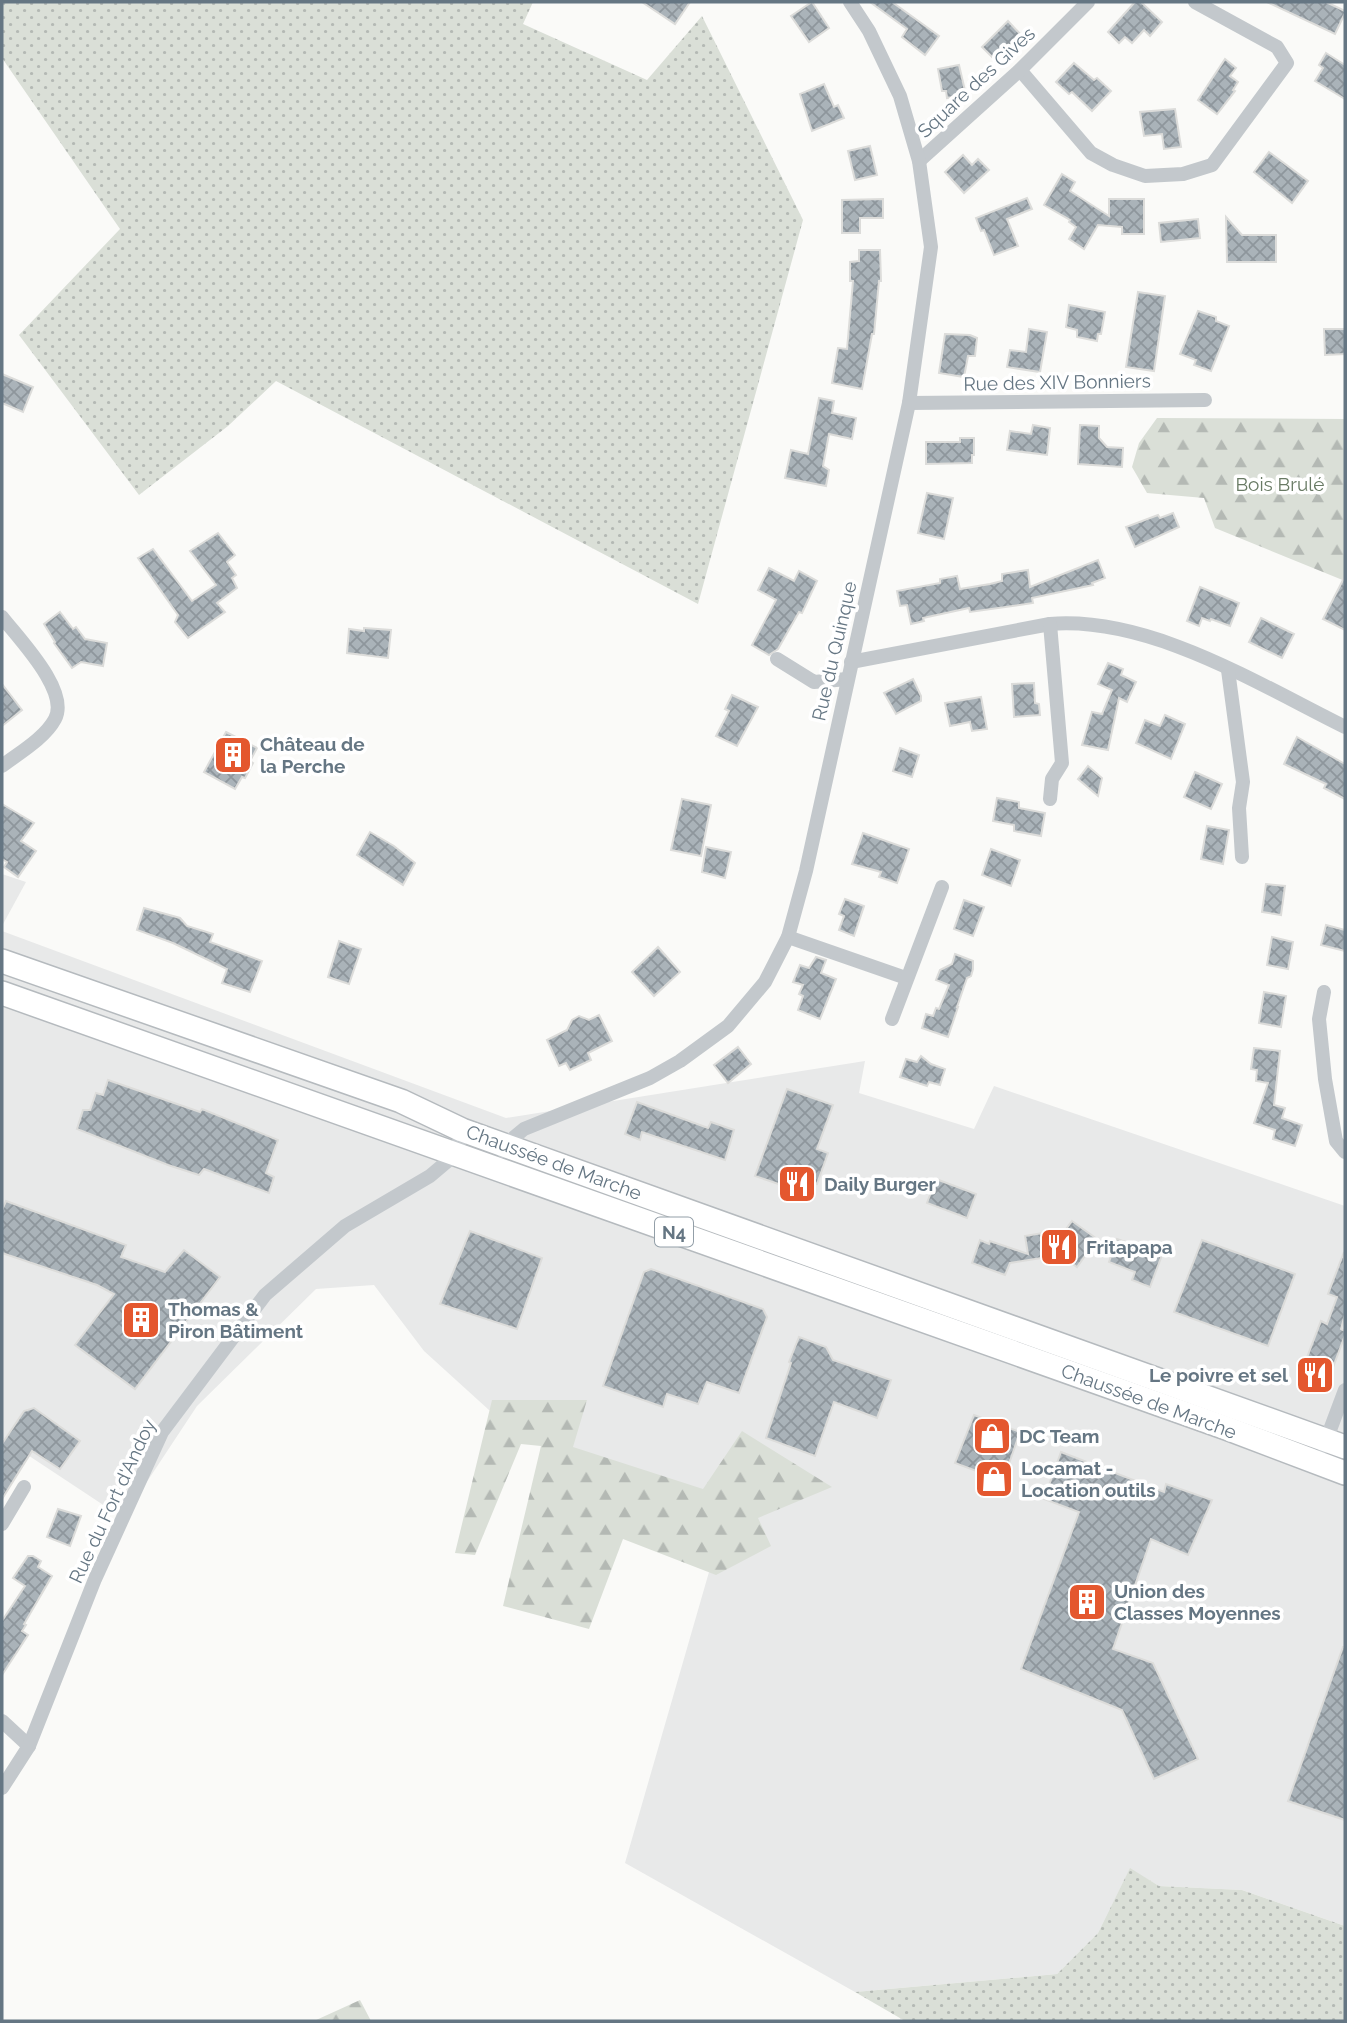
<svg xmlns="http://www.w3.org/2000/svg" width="1347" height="2023" viewBox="0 0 1347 2023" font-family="Raleway,sans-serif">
<defs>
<pattern id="grass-dots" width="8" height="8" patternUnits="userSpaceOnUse" patternTransform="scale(1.75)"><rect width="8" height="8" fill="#dadfd7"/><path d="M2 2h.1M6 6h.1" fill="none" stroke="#b4b9b4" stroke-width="1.8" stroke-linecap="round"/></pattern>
<pattern id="forest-firs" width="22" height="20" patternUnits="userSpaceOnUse" patternTransform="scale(1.75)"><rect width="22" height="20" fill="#dadfd7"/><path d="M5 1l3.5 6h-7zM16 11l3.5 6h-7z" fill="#b4b9b4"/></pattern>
<pattern id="building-cross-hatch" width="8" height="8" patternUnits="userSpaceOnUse" patternTransform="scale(1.75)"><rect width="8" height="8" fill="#aab3b9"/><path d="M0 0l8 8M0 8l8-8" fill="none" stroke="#8e969c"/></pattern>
</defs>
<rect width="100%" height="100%" fill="#fafaf8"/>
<!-- built -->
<g fill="#e8e9e9">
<polygon points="2,874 26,882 2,926"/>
<polygon points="2,931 506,1118 865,1061 859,1093 974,1129 994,1086 1345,1206 1345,1926 1242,1890 1159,1886 1130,1869 1098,1933 1057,1974 855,1992 625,1863 709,1572 726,1524 572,1447 489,1410 424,1351 374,1285 316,1289 197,1406 123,1518 2,1438"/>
</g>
<!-- grass -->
<g fill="url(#grass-dots)">
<polygon points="2,2 533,2 523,24 647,80 702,16 803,220 698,604 276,381 228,426 139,495 19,335 120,229 2,58"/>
<polygon points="1130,1868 1159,1886 1242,1890 1345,1926 1345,2021 905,2021 855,1992 1057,1974 1098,1933"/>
</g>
<!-- forest -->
<g fill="url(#forest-firs)">
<polygon points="1157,418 1345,419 1345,581 1215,528 1204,498 1147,493 1132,467 1139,443"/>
<polygon points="492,1400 587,1400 573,1447 703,1489 742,1431 832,1487 758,1518 771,1546 716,1575 623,1539 589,1629 503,1606 541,1446 521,1444 475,1555 455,1553"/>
<polygon points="360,2000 371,2021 314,2021"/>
</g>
<!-- building -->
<g fill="url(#building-cross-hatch)" stroke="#dcdcda" stroke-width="2">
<polygon points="642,2 690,2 675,24"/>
<polygon points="812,2 829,28 809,42 791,16"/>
<polygon points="870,2 892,2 939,36 925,55 902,37 907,29"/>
<polygon points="1135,2 1141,2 1162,22 1150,36 1144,30 1132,43 1125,37 1119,43 1108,32"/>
<polygon points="1267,2 1326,2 1345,11 1345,13 1335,34"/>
<polygon points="1008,21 1022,36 995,60 982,47"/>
<polygon points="1326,53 1345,65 1345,99 1315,81 1323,68 1319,65"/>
<polygon points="1225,59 1236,68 1230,76 1238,82 1233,90 1235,91 1217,114 1198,100"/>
<polygon points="1074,63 1094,80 1097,78 1111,91 1092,111 1072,92 1069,94 1056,82"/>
<polygon points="959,65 966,95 947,98 946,91 942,91 938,69"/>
<polygon points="824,84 834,107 838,105 844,118 812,131 800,94"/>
<polygon points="1175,109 1181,147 1164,149 1162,134 1144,136 1140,112"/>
<polygon points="870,146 877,175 855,180 848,151"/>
<polygon points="1269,152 1308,181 1292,203 1254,172"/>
<polygon points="963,155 972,165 978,159 989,170 964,193 945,172"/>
<polygon points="1062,174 1075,182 1070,191 1109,216 1109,199 1144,199 1144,234 1122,234 1122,227 1098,225 1084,249 1069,239 1076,227 1069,222 1070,220 1044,205"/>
<polygon points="1027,198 1032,209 1007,219 1018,246 994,255 984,230 981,231 976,218"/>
<polygon points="883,199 883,218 860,218 860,233 842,233 842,200"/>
<polygon points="1226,217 1242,235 1276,235 1276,262 1227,262"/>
<polygon points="1198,219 1200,238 1161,242 1159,223"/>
<polygon points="859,250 880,250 881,281 879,281 874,334 872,334 862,389 832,383 838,348 847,349 853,281 850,281 850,262 859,261"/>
<polygon points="1138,292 1165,296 1154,371 1126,367"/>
<polygon points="1069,305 1105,312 1101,334 1098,334 1097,341 1077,337 1077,330 1066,327"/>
<polygon points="1198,311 1216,317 1216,321 1229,326 1211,371 1194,365 1196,360 1180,354"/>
<polygon points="1029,329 1047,332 1040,372 1007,367 1010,350 1026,352"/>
<polygon points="1324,329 1345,329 1345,354 1325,355"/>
<polygon points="945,334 970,335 977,338 975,356 968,356 964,377 939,373"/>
<polygon points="2,374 33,387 23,412 2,403"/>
<polygon points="819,398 834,401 832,413 856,418 852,439 829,434 823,466 829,470 826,486 785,478 791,450 808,454"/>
<polygon points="1033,425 1050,428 1047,455 1007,450 1010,431 1031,434"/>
<polygon points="1080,425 1099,426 1099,438 1107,447 1123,448 1122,467 1078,464"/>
<polygon points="960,438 974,438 974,455 972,455 972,463 926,464 926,442 960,442"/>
<polygon points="927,493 953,498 944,539 918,533"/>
<polygon points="1173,513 1179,527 1135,547 1126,527 1158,515 1160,518"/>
<polygon points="218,533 235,555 227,562 236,575 232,578 237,588 217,603 225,612 188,638 175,622 178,615 138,558 153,549 192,601 216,585 190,551"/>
<polygon points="1098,560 1105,578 1092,583 1093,585 1032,598 1033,603 970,612 969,608 923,618 924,621 911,624 907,605 900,606 897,591 940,583 940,579 957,576 960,589 990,584 1002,581 1002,574 1028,570 1030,587"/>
<polygon points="769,568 794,581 799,571 817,581 802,613 799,612 778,649 769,655 752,645 776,600 758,590"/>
<polygon points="1345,576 1345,630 1323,619"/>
<polygon points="1200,587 1239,603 1230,626 1211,619 1210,621 1202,618 1199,626 1187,621"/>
<polygon points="60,612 73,629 76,627 85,639 107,643 103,666 81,662 72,668 54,643 55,642 44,624"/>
<polygon points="1261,618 1294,634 1282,658 1249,642"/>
<polygon points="364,628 391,630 388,658 347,653 349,629 364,631"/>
<polygon points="1108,663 1123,669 1121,675 1136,682 1127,702 1119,698 1108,750 1082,745 1092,712 1102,714 1112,690 1098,684"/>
<polygon points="913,679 921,696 921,701 896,714 884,693"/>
<polygon points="1034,683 1035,703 1039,704 1040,715 1014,717 1012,684"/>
<polygon points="2,684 22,710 2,726"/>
<polygon points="732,695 758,707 737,746 716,736 729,711 725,709"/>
<polygon points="981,697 987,729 972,731 970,722 950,726 945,703"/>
<polygon points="1165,715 1185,724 1171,759 1136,743 1145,720 1160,726"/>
<polygon points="226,732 257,748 250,761 253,763 245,778 242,777 235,789 204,772"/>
<polygon points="1297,737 1345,764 1345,799 1324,788 1326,784 1284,764"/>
<polygon points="900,748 919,755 912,777 893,771"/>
<polygon points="1088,766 1102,778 1098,796 1078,779"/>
<polygon points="1195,772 1222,784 1211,809 1184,797"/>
<polygon points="997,798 1019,802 1019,808 1045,813 1041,836 1014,831 1014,825 993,821"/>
<polygon points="682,799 711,805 701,856 671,850"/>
<polygon points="2,804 34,823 21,841 36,851 18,877 4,867 7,862 2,859"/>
<polygon points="1207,826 1229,830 1223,864 1201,859"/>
<polygon points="370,832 394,846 415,863 403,885 357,855"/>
<polygon points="863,833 909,849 897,883 879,877 881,872 852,864"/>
<polygon points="706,847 731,852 725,878 702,872"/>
<polygon points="991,849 1020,860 1011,886 982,875"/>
<polygon points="1266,884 1285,886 1281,915 1262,912"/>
<polygon points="845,899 864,906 854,936 839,930 844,916 839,914"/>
<polygon points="964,900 984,907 973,936 954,929"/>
<polygon points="144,908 180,918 187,926 213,934 210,942 262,961 250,992 222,983 227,969 173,943 137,930"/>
<polygon points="1326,925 1345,930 1345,951 1321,945"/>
<polygon points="1272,937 1293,942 1288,969 1267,965"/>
<polygon points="339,941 361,949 349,984 328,977"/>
<polygon points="658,947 680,972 654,996 632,972"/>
<polygon points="955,954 973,961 973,969 971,976 967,978 957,1007 958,1007 948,1037 922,1028 926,1014 933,1016 936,1008 939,1009 949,985 936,980 940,970 952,964"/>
<polygon points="816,957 826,960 821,973 836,979 820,1019 798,1010 803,996 799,994 803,985 793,982 800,965 809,968"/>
<polygon points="1264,992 1286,996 1281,1027 1259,1023"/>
<polygon points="599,1015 612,1041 588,1053 591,1060 570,1070 566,1063 559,1066 547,1040 567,1030 572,1020 579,1016 589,1020"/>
<polygon points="738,1047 751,1064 728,1083 714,1065"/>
<polygon points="1254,1048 1280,1051 1274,1105 1285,1108 1282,1118 1302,1125 1295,1146 1273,1139 1275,1130 1254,1123 1268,1083 1256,1081 1257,1070 1251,1069"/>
<polygon points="921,1056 931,1064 945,1069 940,1085 929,1082 927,1086 900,1077 906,1059 917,1062"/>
<polygon points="108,1080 200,1112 202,1109 278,1140 266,1173 274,1177 269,1193 204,1169 199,1175 168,1165 77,1129 83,1110 90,1110 96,1093 103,1095"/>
<polygon points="787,1089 833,1105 817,1149 828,1153 817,1184 806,1180 802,1192 755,1176"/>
<polygon points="637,1102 708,1128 711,1122 734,1130 725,1160 642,1132 640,1140 625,1134"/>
<polygon points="936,1179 976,1194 967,1218 927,1203"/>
<polygon points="6,1201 126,1245 121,1257 165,1272 184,1250 220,1277 135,1389 75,1345 114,1294 97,1285 2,1253 2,1210"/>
<polygon points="1072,1221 1097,1239 1077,1267 1060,1255 1010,1263 1005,1275 972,1263 980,1240 989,1244 990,1241 1028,1254 1025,1236 1066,1229"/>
<polygon points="470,1231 542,1258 517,1329 440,1304"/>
<polygon points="1117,1239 1162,1255 1150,1287 1132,1280 1135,1272 1109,1262"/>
<polygon points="1202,1240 1295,1274 1268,1346 1174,1312"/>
<polygon points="1344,1252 1345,1314 1341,1329 1345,1331 1345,1335 1332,1370 1306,1360 1321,1321 1327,1324 1337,1297 1328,1294"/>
<polygon points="651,1269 763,1309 767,1317 739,1393 707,1382 698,1404 667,1394 663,1407 603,1386 644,1272"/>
<polygon points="799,1337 826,1347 833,1360 891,1380 877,1418 834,1402 815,1456 766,1438 791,1363 789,1362"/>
<polygon points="34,1408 80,1441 60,1469 32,1451 2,1499 2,1444 24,1411"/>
<polygon points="974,1415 1020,1432 1003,1481 955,1463"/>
<polygon points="1061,1452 1164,1492 1166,1484 1212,1500 1188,1555 1151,1539 1113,1649 1153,1663 1198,1759 1154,1779 1122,1710 1021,1669 1079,1512 1044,1499"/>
<polygon points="58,1509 81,1516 70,1546 47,1537"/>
<polygon points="28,1556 33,1556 41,1561 38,1567 52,1576 24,1624 26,1625 22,1631 28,1635 2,1675 2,1621 25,1586 13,1578"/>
<polygon points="1343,1647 1345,1647 1345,1820 1288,1801"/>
</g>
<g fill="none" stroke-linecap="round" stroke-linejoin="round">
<defs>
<g id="primary">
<polyline points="2,961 401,1101 462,1130 1345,1447"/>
<polyline points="2,993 1226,1428 1345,1473"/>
</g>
</defs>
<!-- primary casing -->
<use href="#primary" stroke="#b5babe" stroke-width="26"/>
<!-- street -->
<g stroke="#c3c8cc" stroke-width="14">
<polyline points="1020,70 1091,153 1113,165 1145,176 1183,174 1212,165 1287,63 1277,47 1195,2"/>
<polyline points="919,161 1020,70 1088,2"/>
<polyline points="909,403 1205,400"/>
<path d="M 2,617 C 19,639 70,691 55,719 C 45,738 19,753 2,766"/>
<polyline points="777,659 814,682 847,679"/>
<path d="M 851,662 L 1050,624 C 1150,616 1258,684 1345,727"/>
<polyline points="1228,670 1243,782 1239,808 1242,857"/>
<polyline points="1050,799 1052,779 1062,763 1050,624"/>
<polyline points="788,937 906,978"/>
<polyline points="1324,992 1319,1019 1325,1079 1336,1141 1345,1152"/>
<polyline points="892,1019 942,887"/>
<polyline points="503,1151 505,1145 524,1129 650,1078 680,1061 728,1026 765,982 788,937 806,871 909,403 931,247 919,161 900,96 869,31 850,2"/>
<polyline points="1324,1446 1345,1390"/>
<polyline points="2,1524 24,1487"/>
<polyline points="2,1721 29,1746"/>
<polyline points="2,1788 29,1746 95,1579 162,1432 265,1295 345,1226 430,1176 456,1154 462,1130"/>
</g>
<!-- primary -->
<use href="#primary" stroke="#fff" stroke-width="23"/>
</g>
<!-- icons -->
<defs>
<symbol id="building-square" viewBox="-11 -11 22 22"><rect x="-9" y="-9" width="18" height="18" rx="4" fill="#e4572e" stroke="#fff"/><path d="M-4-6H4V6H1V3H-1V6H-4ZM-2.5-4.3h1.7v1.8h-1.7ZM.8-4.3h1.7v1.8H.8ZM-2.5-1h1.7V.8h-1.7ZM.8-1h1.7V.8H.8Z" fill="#fff"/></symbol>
<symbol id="restaurant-square" viewBox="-11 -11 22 22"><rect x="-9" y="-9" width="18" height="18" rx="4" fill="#e4572e" stroke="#fff"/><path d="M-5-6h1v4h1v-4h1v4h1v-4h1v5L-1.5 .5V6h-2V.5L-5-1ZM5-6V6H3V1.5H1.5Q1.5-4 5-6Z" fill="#fff"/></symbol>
<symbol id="shop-square" viewBox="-11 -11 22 22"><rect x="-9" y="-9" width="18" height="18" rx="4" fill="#e4572e" stroke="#fff"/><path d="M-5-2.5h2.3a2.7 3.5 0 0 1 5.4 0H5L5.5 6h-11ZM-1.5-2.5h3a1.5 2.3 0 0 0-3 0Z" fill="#fff"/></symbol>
</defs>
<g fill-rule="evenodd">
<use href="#building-square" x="211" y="733" width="44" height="44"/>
<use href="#restaurant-square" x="775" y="1162" width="44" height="44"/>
<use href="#restaurant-square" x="1037" y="1225" width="44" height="44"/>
<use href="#building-square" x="119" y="1298" width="44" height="44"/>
<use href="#restaurant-square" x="1293" y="1353" width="44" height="44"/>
<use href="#shop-square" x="970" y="1414" width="44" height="44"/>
<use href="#shop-square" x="972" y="1457" width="44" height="44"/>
<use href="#building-square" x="1065" y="1580" width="44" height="44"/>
</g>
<g text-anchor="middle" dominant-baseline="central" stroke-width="7" stroke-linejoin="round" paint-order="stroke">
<!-- shield labels -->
<rect fill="#fff" stroke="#939fa8" stroke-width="2" x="655" y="1217.5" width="38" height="29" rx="5"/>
<g font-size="18" font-weight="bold" fill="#657683">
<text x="674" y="1232">N4</text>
</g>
<!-- street labels -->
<g font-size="19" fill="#657683" stroke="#fff">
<text transform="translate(976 82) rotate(-43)">Square des Gives</text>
<text transform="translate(1057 382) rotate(-1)">Rue des XIV Bonniers</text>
<text transform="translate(834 651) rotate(-77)">Rue du Quinque</text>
<text transform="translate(554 1162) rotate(20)">Chaussée de Marche</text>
<text transform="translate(1149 1401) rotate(20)">Chaussée de Marche</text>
<text transform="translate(112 1501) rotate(-65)">Rue du Fort d'Andoy</text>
</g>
<!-- park labels -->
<g font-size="19" fill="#687a64" stroke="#fff">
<text x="1280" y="484">Bois Brulé</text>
</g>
<!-- poi labels -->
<g font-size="19" font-weight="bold" fill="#657683" stroke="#fff" text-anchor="start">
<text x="260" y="744">Château de<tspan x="260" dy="22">la Perche</tspan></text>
<text x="824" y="1184">Daily Burger</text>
<text x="1086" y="1247">Fritapapa</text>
<text x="168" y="1309">Thomas &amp;<tspan x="168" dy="22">Piron Bâtiment</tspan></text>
<text x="1288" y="1375" text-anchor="end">Le poivre et sel</text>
<text x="1019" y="1436">DC Team</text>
<text x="1021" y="1468">Locamat -<tspan x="1021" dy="22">Location outils</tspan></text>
<text x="1114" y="1591">Union des<tspan x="1114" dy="22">Classes Moyennes</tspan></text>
</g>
</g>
<!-- border -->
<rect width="1347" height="2023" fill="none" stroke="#657683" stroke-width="7"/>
</svg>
